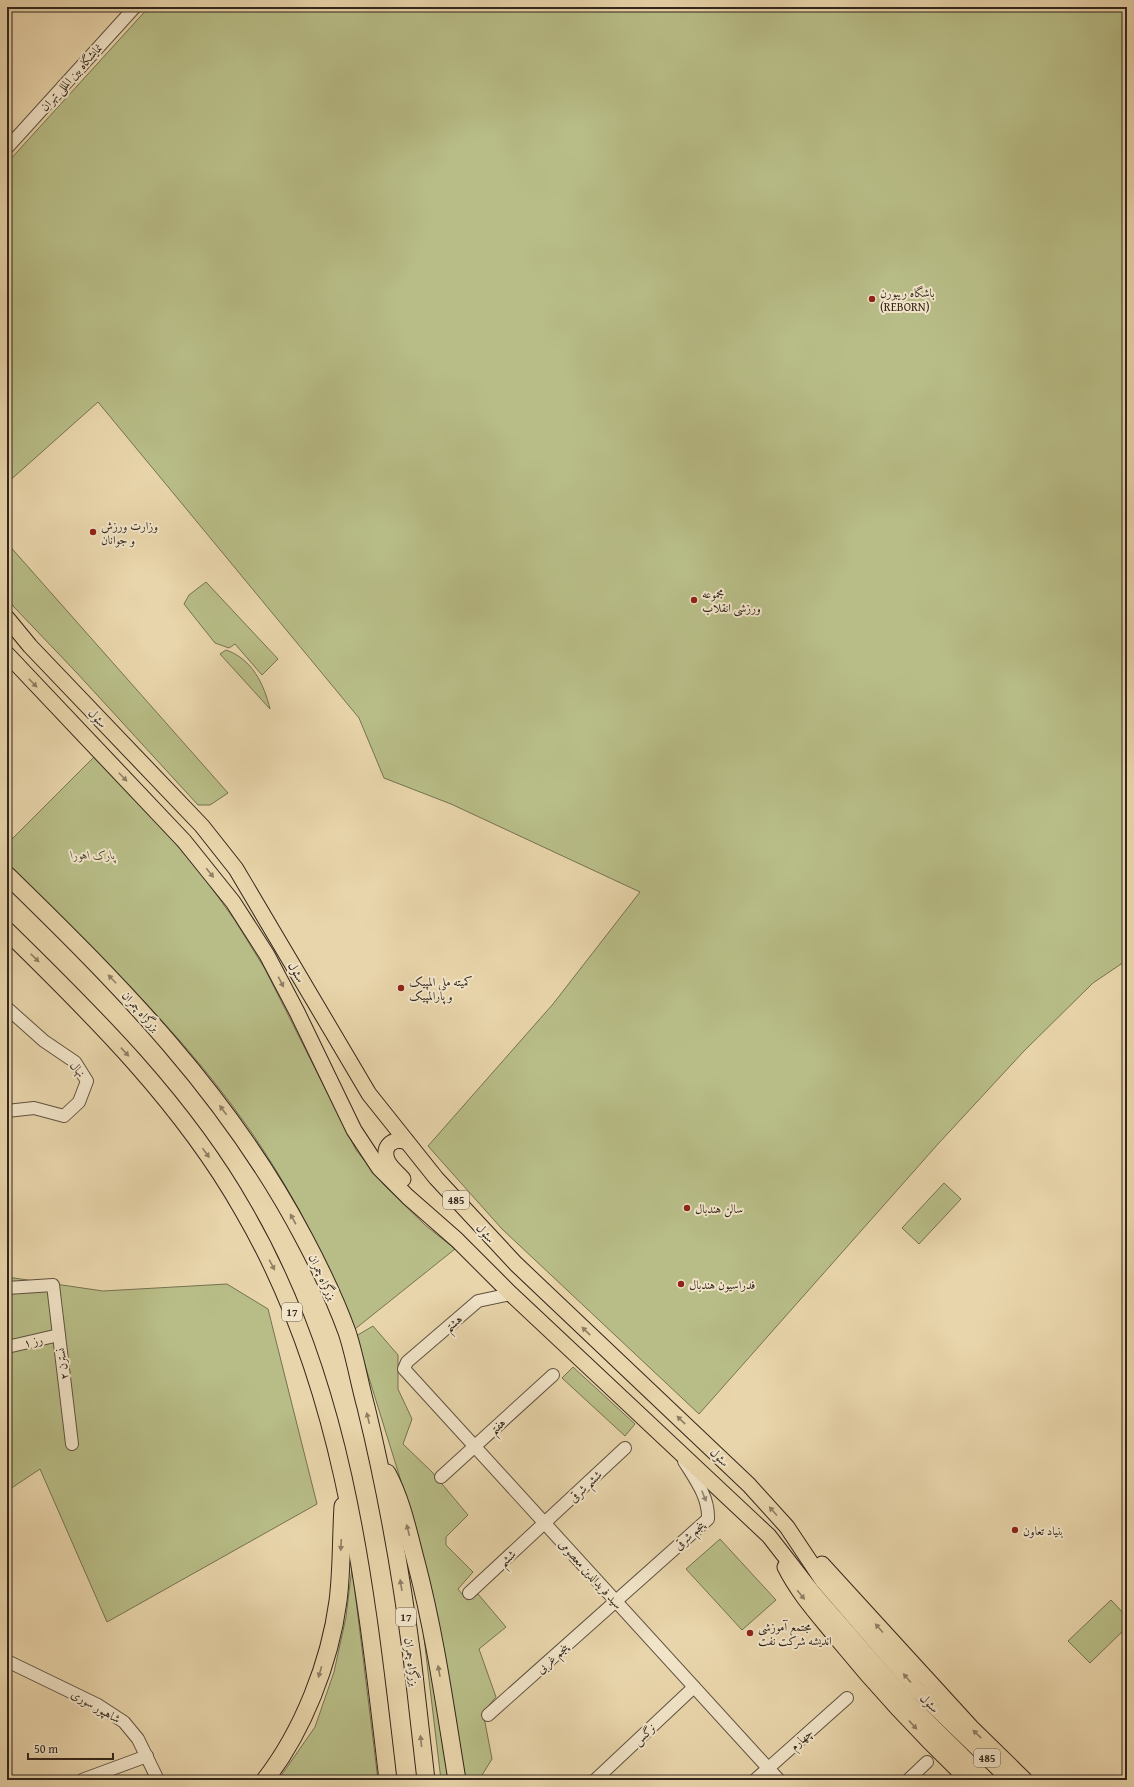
<svg xmlns="http://www.w3.org/2000/svg" width="1134" height="1787" viewBox="0 0 1134 1787" font-family="'Gentium Book Plus',Amiri,serif">
<rect width="100%" height="100%" fill="#e9d5ab"/>
<filter id="stains"><feTurbulence type="fractalNoise" baseFrequency=".005" numOctaves="4"/><feColorMatrix values="0 0 0 0 .2 0 0 0 0 .09 0 0 0 0 .02 0 0 0 .5 -.17"/></filter>
<radialGradient id="worn" r=".72"><stop offset=".6" stop-color="#630" stop-opacity="0"/><stop offset="1" stop-color="#630" stop-opacity=".3"/></radialGradient>
<!-- green -->
<g fill="#b8bd87" stroke="#767252">
<polygon points="149,7 1127,7 1127,960 1093,983 1024,1051 938,1144 699,1414 502,1229 428,1146 553,1004 640,892 451,804 384,778 359,718 98,402 7,483 7,163"/>
<polygon points="7,543 228,793 210,805 198,805 76,672 14,607 7,598"/>
<polygon points="206,582 278,659 262,675 235,644 229,648 215,643 184,604 189,595"/>
<path d="M 226,650 C 252,659 264,684 270,709 L 220,654 Z"/>
<path d="M 94,757 L 162,828 L 200,872 L 234,919 L 265,969 L 356,1150 L 384,1185 L 425,1225 L 455,1249 L 355,1329 C 325,1256 289,1184 242,1119 C 175,1025 89,945 7,864 L 7,844 Z"/>
<polygon points="944,1183 961,1199 919,1244 902,1228"/>
<polygon points="7,1277 103,1291 227,1284 268,1309 317,1504 107,1622 40,1469 7,1491"/>
<polygon points="373,1326 398,1355 398,1389 412,1419 403,1444 432,1472 468,1515 446,1537 446,1545 473,1572 458,1589 467,1600 478,1594 506,1627 479,1649 496,1697 483,1712 492,1759 479,1780 463,1780 418,1536 356,1336"/>
<polygon points="573,1367 635,1424 625,1436 562,1378"/>
<polygon points="720,1539 776,1600 742,1630 686,1569"/>
<polygon points="352,1567 378,1780 278,1780 315,1727 334,1672 346,1617"/>
<polygon points="419,1596 436,1681 448,1780 441,1780"/>
<polygon points="1111,1600 1127,1617 1127,1627 1090,1663 1068,1641"/>
</g>
<g fill="none" stroke-linecap="round" stroke-linejoin="round">
<defs>
<g id="minor">
<polyline points="7,148 135,7"/>
<polyline points="7,1008 44,1041 75,1062 87,1081 79,1102 64,1116 34,1108 7,1111"/>
<polyline points="7,1288 53,1285 72,1444"/>
<polyline points="511,1294 478,1301 407,1362 404,1369 779,1780"/>
<polyline points="7,1347 59,1335"/>
<polyline points="441,1477 553,1375"/>
<polyline points="469,1593 625,1448"/>
<polyline points="7,1661 98,1705 124,1722 138,1739 158,1780"/>
<path d="M 488,1715 L 708,1519 C 709,1497 695,1479 684,1461"/>
<polyline points="82,1780 147,1756"/>
<polyline points="595,1780 694,1687"/>
<polyline points="755,1780 847,1698"/>
<polyline points="908,1780 927,1762"/>
</g>
<g id="major">
<polyline points="7,618 30,646 202,826 236,869 369,1094 436,1178 516,1264 749,1485 787,1527 823,1581 918,1691 1010,1780"/>
<polyline points="7,654 184,841 233,902 267,955 297,1012 354,1130 379,1168 408,1197 457,1240 511,1294 769,1536 814,1594 909,1703 987,1780"/>
<path d="M 403,1179 C 398,1173 392,1169 388,1162 C 381,1147 392,1137 407,1142"/>
<polyline points="822,1564 971,1727 1025,1780"/>
<path d="M 785,1567 C 799,1595 819,1616 839,1641 C 879,1690 922,1736 968,1780"/>
</g>
<g id="highway">
<path d="M 7,875 C 121,986 229,1095 304,1238 C 320,1268 335,1299 347,1332 C 355,1356 359,1382 366,1407 C 386,1489 401,1573 412,1657 C 417,1698 421,1739 426,1780"/>
<path d="M 7,931 C 94,1016 183,1104 243,1210 C 345,1385 365,1583 388,1780"/>
<path d="M 387,1473 C 402,1501 408,1532 416,1562 C 435,1634 445,1707 457,1780"/>
<path d="M 265,1780 C 303,1731 330,1662 338,1601 C 342,1570 341,1538 343,1506"/>
</g>
</defs>
<!-- minor casing -->
<use href="#minor" stroke="#605240" stroke-width="14"/>
<!-- major casing -->
<use href="#major" stroke="#33261c" stroke-width="17"/>
<!-- highway casing -->
<use href="#highway" stroke="#33261c" stroke-width="19"/>
<!-- minor -->
<use href="#minor" stroke="#f1e4c8" stroke-width="12"/>
<!-- major -->
<use href="#major" stroke="#e9d5ab" stroke-width="15"/>
<!-- highway -->
<use href="#highway" stroke="#e9d5ab" stroke-width="17"/>
</g>
<!-- one-way arrows -->
<defs><path id="oneway-solid" d="M-6-.8H1V-3.2L6.5 0L1 3.2V.8H-6Z"/></defs>
<g fill="#8e7e64">
<use href="#oneway-solid" transform="translate(33 683) rotate(46)"/>
<use href="#oneway-solid" transform="translate(123 777) rotate(46)"/>
<use href="#oneway-solid" transform="translate(210 873) rotate(51)"/>
<use href="#oneway-solid" transform="translate(35 958) rotate(44)"/>
<use href="#oneway-solid" transform="translate(112 979) rotate(-134)"/>
<use href="#oneway-solid" transform="translate(281 982) rotate(62)"/>
<use href="#oneway-solid" transform="translate(125 1052) rotate(47)"/>
<use href="#oneway-solid" transform="translate(223 1110) rotate(-127)"/>
<use href="#oneway-solid" transform="translate(206 1153) rotate(54)"/>
<use href="#oneway-solid" transform="translate(293 1219) rotate(-119)"/>
<use href="#oneway-solid" transform="translate(272 1265) rotate(62)"/>
<use href="#oneway-solid" transform="translate(586 1331) rotate(-136)"/>
<use href="#oneway-solid" transform="translate(368 1418) rotate(-104)"/>
<use href="#oneway-solid" transform="translate(681 1420) rotate(-136)"/>
<use href="#oneway-solid" transform="translate(773 1511) rotate(-132)"/>
<use href="#oneway-solid" transform="translate(408 1530) rotate(-104)"/>
<use href="#oneway-solid" transform="translate(341 1545) rotate(93)"/>
<use href="#oneway-solid" transform="translate(401 1585) rotate(-99)"/>
<use href="#oneway-solid" transform="translate(801 1595) rotate(51)"/>
<use href="#oneway-solid" transform="translate(879 1628) rotate(-132)"/>
<use href="#oneway-solid" transform="translate(439 1671) rotate(-100)"/>
<use href="#oneway-solid" transform="translate(320 1672) rotate(106)"/>
<use href="#oneway-solid" transform="translate(907 1678) rotate(-131)"/>
<use href="#oneway-solid" transform="translate(913 1725) rotate(47)"/>
<use href="#oneway-solid" transform="translate(977 1734) rotate(-136)"/>
<use href="#oneway-solid" transform="translate(421 1741) rotate(-96)"/>
</g>
<use fill="#928572" href="#oneway-solid" transform="translate(704 1496) rotate(68)"/>
<!-- markers -->
<g fill="#8f2418" stroke="#f1e4c8" stroke-width="1.5">
<circle cx="872" cy="299" r="4"/>
<circle cx="93" cy="532" r="4"/>
<circle cx="694" cy="600" r="4"/>
<circle cx="401" cy="988" r="4"/>
<circle cx="687" cy="1208" r="4"/>
<circle cx="681" cy="1284" r="4"/>
<circle cx="1015" cy="1530" r="4"/>
<circle cx="750" cy="1633" r="4"/>
</g>
<g text-anchor="middle" dominant-baseline="central" stroke-width="4" stroke-linejoin="round" paint-order="stroke">
<!-- shield labels -->
<g fill="#f1e4c8" stroke="#6c5f50" stroke-width="1">
<rect x="443" y="1191" width="26" height="18" rx="3"/>
<rect x="282" y="1303" width="20" height="18" rx="3"/>
<rect x="396" y="1608" width="20" height="18" rx="3"/>
<rect x="974" y="1749" width="26" height="18" rx="3"/>
</g>
<g font-size="11" font-weight="bold" fill="#33261c">
<text x="456" y="1200">485</text>
<text x="292" y="1312">17</text>
<text x="406" y="1617">17</text>
<text x="987" y="1758">485</text>
</g>
<!-- street labels -->
<g font-size="12" fill="#33261c" stroke="#f1e4c8">
<text transform="translate(71 77) rotate(-48)">نمایشگاه بین المللی تهران</text>
<text transform="translate(98 718) rotate(46)">سئول</text>
<text transform="translate(297 972) rotate(60)">سئول</text>
<text transform="translate(141 1011) rotate(48)">بزرگراه چمران</text>
<text transform="translate(78 1069) rotate(51)">نهال</text>
<text transform="translate(486 1233) rotate(47)">سئول</text>
<text transform="translate(323 1277) rotate(65)">بزرگراه چمران</text>
<text transform="translate(453 1323) rotate(-41)">هشتم</text>
<text transform="translate(33 1341) rotate(-13)">رز ۱</text>
<text transform="translate(62 1364) rotate(-97)">نسترن ۲</text>
<text transform="translate(497 1426) rotate(-43)">هفتم</text>
<text transform="translate(720 1457) rotate(44)">سئول</text>
<text transform="translate(585 1486) rotate(-43)">ششم شرقی</text>
<text transform="translate(689 1535) rotate(-42)">پنجم شرقی</text>
<text transform="translate(507 1558) rotate(-43)">ششم</text>
<text transform="translate(591 1574) rotate(48)">سید فریدالدین معصومی</text>
<text transform="translate(552 1658) rotate(-42)">پنجم غربی</text>
<text transform="translate(412 1662) rotate(83)">بزرگراه چمران</text>
<text transform="translate(930 1703) rotate(45)">سئول</text>
<text transform="translate(96 1706) rotate(30)">شاهپور سوری</text>
<text transform="translate(644 1734) rotate(-43)">نرگس</text>
<text transform="translate(801 1739) rotate(-42)">چهارم</text>
</g>
<!-- poi labels -->
<g font-size="12" fill="#33261c" stroke="#f1e4c8" text-anchor="start">
<text x="880" y="292">باشگاه ریبورن<tspan x="880" dy="14">(REBORN)</tspan></text>
<text x="101" y="525">وزارت ورزش<tspan x="101" dy="14">و جوانان</tspan></text>
<text x="702" y="593">مجموعه<tspan x="702" dy="14">ورزشی انقلاب</tspan></text>
<text x="409" y="981">کمیته ملی المپیک<tspan x="409" dy="14">و پارالمپیک</tspan></text>
<text x="695" y="1208">سالن هندبال</text>
<text x="689" y="1284">فدراسیون هندبال</text>
<text x="1023" y="1530">بنیاد تعاون</text>
<text x="758" y="1626">مجتمع آموزشی<tspan x="758" dy="14">اندیشه شرکت نفت</tspan></text>
</g>
<!-- park labels -->
<g font-size="12" font-style="italic" fill="#544c37" stroke="#f1e4c8">
<text x="93" y="854">پارک اهورا</text>
</g>
</g>
<!-- margin -->
<rect width="1134" height="1787" fill="none" stroke="#e9d5ab" stroke-width="24"/>
<rect x="8" y="8" width="1118" height="1771" fill="none" stroke="#33261c" stroke-width="2"/>
<rect x="12" y="12" width="1110" height="1763" fill="none" stroke="#33261c"/>
<!-- scale -->
<path d="M28 1753v6h85v-6" fill="none" stroke="#33261c" stroke-width="2"/>
<text x="34" y="1753" font-size="12" fill="#33261c" stroke="#f1e4c8" stroke-width="3" paint-order="stroke">50 m</text>
<rect width="100%" height="100%" filter="url(#stains)"/>
<rect width="100%" height="100%" fill="url(#worn)"/>
</svg>
